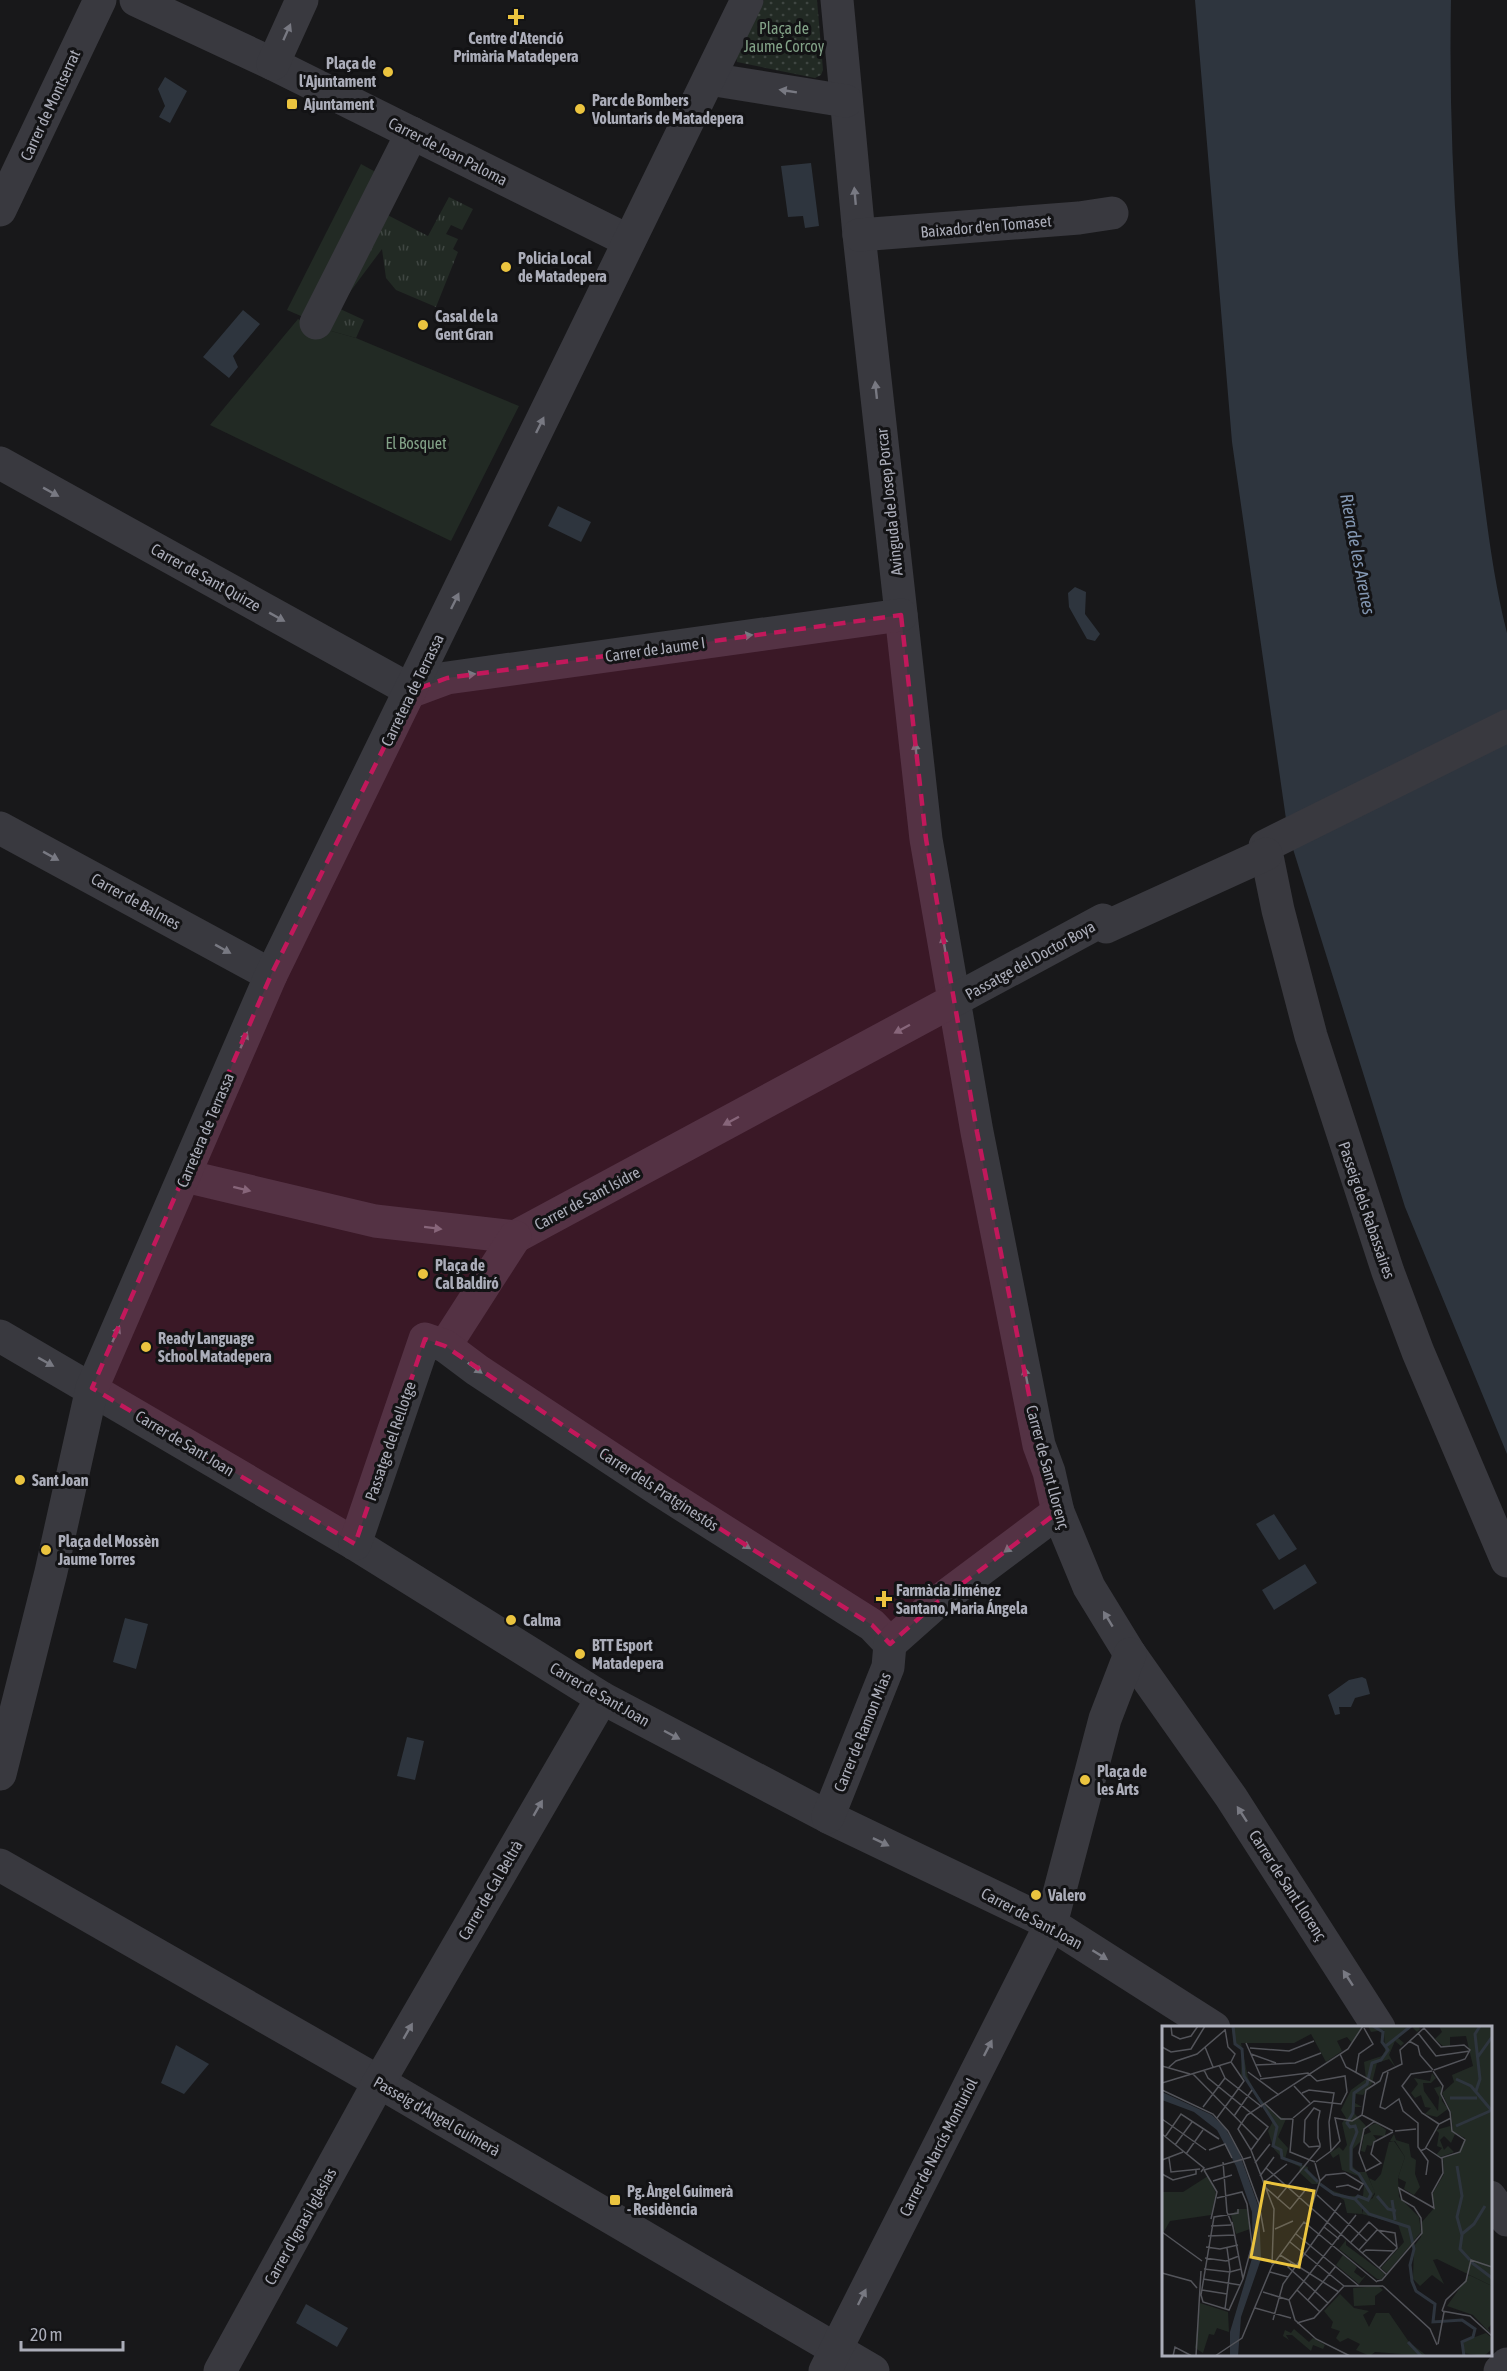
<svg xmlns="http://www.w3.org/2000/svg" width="1507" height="2371" viewBox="0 0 1507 2371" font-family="'Asap Condensed',sans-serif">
<defs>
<pattern id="grass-tufts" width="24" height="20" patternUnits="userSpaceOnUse" patternTransform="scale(1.5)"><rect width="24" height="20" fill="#222a24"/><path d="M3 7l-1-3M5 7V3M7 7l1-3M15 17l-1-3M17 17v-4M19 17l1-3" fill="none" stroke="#3f4642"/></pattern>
<pattern id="park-dots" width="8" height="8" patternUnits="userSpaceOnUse" patternTransform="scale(1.5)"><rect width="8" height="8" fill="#222a24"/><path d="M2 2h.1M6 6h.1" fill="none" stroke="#3f4642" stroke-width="1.8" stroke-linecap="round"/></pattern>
</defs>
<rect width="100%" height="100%" fill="#18181a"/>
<!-- grass -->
<polygon fill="url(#grass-tufts)" points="449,197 473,209 462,230 451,225 446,234 458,239 453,249 458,252 436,307 396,290 386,278 382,249 338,308 364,320 356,338 310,325 376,209 428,236"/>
<!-- park -->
<polygon fill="url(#park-dots)" points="764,0 817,0 823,70 821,75 815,78 737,62 736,57"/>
<!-- garden -->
<g fill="#222a24">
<polygon points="361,164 383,176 310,320 287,310"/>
<polygon points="298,319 310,325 356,338 519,406 451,541 210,425"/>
</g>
<!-- water -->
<g fill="#2e353e">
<path d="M 1195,0 L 1451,0 C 1448,151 1459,304 1478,454 C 1486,514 1492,574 1507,633 L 1507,1454 L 1405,1207 L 1288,833 L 1232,442 Z"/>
<polygon points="165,77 187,91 170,123 159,117 165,106 158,89"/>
<polygon points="811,163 819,226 805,228 803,216 788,217 781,166"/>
<polygon points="243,310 260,324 233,356 238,367 229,378 203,357"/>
<polygon points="558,506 591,522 581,542 548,526"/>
<polygon points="1075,587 1086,592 1085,614 1100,634 1095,641 1087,639 1069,607 1068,593"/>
<polygon points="1274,1514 1297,1549 1279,1560 1256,1524"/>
<polygon points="1305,1564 1317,1583 1274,1610 1262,1590"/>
<polygon points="125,1618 148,1624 136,1669 113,1662"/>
<polygon points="1362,1677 1366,1679 1370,1694 1355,1698 1351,1707 1339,1707 1340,1714 1335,1715 1328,1695 1349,1680"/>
<polygon points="407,1737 424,1741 415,1780 397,1776"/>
<polygon points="176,2045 209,2064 184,2094 161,2083"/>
<polygon points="306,2304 348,2328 337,2347 296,2323"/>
</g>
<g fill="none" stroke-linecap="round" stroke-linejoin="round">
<!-- street -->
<g stroke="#39393f" stroke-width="33">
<polyline points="136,0 273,64 629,241"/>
<polyline points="837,0 859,235 926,839 977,1132 1039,1445 1049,1472 1058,1512 1089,1587 1130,1654 1231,1797 1379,2028"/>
<polyline points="273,64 302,0"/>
<polyline points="709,79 846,101"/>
<polyline points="0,210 100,0"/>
<polyline points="859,235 1079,218 1112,213"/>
<polyline points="316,323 412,133"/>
<polyline points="0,463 412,691"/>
<polyline points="412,691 447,678 901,615"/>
<polyline points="1507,726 1265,846 1278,910 1311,1036 1388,1272 1418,1352 1507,1561"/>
<polyline points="0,828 271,975"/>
<polyline points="185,1176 375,1221 515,1237 1103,920 1106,927 1266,854"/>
<polyline points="0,1336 355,1544 602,1698 828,1817 1051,1924 1214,2028"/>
<polyline points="445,1346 515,1237"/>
<polyline points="355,1544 425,1339 445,1346 477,1370 659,1490 872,1625 890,1644"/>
<polyline points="0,1774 51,1572 92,1388 271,975 747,0"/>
<polyline points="828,1817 888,1667 890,1644 935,1604 1058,1512"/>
<polyline points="0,1865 379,2082 873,2371"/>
<polyline points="1490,2197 1507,2220"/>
<polyline points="220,2371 379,2082 602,1698"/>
<polyline points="825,2371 1051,1924 1105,1719 1130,1654"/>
<polyline points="1500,2371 1507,2364"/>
</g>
</g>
<!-- one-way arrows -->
<defs><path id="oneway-solid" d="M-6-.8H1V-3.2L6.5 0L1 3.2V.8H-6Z" transform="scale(1.5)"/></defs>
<g fill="#787982">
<use href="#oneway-solid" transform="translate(287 32) rotate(-66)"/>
<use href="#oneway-solid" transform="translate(788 91) rotate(-171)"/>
<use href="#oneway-solid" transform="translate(855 196) rotate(-95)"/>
<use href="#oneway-solid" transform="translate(876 390) rotate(-96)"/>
<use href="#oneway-solid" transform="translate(540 425) rotate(-64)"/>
<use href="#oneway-solid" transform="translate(51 492) rotate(29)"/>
<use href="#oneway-solid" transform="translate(455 601) rotate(-64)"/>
<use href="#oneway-solid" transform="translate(277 617) rotate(29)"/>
<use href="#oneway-solid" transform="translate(744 636) rotate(-8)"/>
<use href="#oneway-solid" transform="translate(467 675) rotate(-8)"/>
<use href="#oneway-solid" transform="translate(916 751) rotate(-96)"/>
<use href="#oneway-solid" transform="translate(51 856) rotate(29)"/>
<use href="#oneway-solid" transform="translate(944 944) rotate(-100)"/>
<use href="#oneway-solid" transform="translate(223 949) rotate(29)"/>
<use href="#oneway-solid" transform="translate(902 1029) rotate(152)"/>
<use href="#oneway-solid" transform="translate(244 1040) rotate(-67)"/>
<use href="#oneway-solid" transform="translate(731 1121) rotate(152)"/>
<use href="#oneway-solid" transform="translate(242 1189) rotate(14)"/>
<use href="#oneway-solid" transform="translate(433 1228) rotate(7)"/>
<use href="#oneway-solid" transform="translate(116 1334) rotate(-66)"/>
<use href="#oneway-solid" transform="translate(46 1362) rotate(29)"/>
<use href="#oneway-solid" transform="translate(475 1368) rotate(36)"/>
<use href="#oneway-solid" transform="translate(1026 1376) rotate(-101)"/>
<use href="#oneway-solid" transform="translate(743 1544) rotate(32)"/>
<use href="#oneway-solid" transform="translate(1011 1547) rotate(143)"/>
<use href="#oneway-solid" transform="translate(1108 1619) rotate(-121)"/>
<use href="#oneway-solid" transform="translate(672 1735) rotate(28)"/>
<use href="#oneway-solid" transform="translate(538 1808) rotate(-60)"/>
<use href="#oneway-solid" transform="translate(1242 1814) rotate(-123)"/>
<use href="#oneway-solid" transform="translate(881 1842) rotate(26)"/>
<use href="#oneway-solid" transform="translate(1100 1955) rotate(32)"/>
<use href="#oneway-solid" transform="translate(1348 1978) rotate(-123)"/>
<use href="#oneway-solid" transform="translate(408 2031) rotate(-60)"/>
<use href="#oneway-solid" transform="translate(988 2048) rotate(-63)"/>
<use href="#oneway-solid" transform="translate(862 2297) rotate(-63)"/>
</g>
<!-- marked area -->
<path fill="#c2185b" fill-opacity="0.2" stroke="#c2185b" stroke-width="4.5" stroke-dasharray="12 8" stroke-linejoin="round" d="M 901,615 L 926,839 L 977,1132 L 1039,1445 L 1058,1512 L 935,1604 L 890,1644 L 872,1625 L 659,1490 L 445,1346 L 425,1339 L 355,1544 L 92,1388 L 271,975 L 412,691 L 447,678 Z"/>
<!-- markers -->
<g fill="#ebc43f" stroke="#131315" stroke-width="2">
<path d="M513 8h6v6h6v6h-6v6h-6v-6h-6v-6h6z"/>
<circle cx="388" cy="72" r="6"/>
<rect x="286" y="98" width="12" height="12" rx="3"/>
<circle cx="580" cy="109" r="6"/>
<circle cx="506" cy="267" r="6"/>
<circle cx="423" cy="325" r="6"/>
<circle cx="423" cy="1274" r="6"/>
<circle cx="146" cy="1347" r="6"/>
<circle cx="20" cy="1480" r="6"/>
<circle cx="46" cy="1550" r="6"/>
<path d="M881 1590h6v6h6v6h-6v6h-6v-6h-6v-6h6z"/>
<circle cx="511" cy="1620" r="6"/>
<circle cx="580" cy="1654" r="6"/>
<circle cx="1085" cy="1780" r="6"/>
<circle cx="1036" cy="1895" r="6"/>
<rect x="609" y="2194" width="12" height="12" rx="3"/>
</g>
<g text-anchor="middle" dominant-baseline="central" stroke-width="6" stroke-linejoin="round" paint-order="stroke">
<!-- park labels -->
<g font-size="16" fill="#83a388" stroke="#131315">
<text x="784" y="28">Plaça de<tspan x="784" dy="18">Jaume Corcoy</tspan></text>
<text x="416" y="443">El Bosquet</text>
</g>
<!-- poi labels -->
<g font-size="16" font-weight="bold" fill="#abadb9" stroke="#131315" text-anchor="start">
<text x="516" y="38" text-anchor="middle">Centre d'Atenció<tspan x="516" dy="18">Primària Matadepera</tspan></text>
<text x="376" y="63" text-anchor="end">Plaça de<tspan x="376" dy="18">l'Ajuntament</tspan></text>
<text x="592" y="100">Parc de Bombers<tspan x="592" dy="18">Voluntaris de Matadepera</tspan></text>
<text x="304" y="104">Ajuntament</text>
<text x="518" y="258">Policia Local<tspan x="518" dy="18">de Matadepera</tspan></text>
<text x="435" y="316">Casal de la<tspan x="435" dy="18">Gent Gran</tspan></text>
<text x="435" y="1265">Plaça de<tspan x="435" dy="18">Cal Baldiró</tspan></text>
<text x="158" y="1338">Ready Language<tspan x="158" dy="18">School Matadepera</tspan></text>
<text x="32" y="1480">Sant Joan</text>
<text x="58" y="1541">Plaça del Mossèn<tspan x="58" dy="18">Jaume Torres</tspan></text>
<text x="896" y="1590">Farmàcia Jiménez<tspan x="896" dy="18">Santano, Maria Ángela</tspan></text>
<text x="523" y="1620">Calma</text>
<text x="592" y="1645">BTT Esport<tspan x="592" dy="18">Matadepera</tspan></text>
<text x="1097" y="1771">Plaça de<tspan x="1097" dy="18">les Arts</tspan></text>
<text x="1048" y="1895">Valero</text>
<text x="627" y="2191">Pg. Àngel Guimerà<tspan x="627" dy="18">- Residència</tspan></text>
</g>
<!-- street labels -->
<g font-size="16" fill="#abadb9" stroke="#131315">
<text transform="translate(50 105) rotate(-65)">Carrer de Montserrat</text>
<text transform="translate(448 151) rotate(27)">Carrer de Joan Paloma</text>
<text transform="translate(986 226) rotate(-5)">Baixador d'en Tomaset</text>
<text transform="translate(889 502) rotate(-96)">Avinguda de Josep Porcar</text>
<text transform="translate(206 577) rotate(29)">Carrer de Sant Quirze</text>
<text transform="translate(655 649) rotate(-8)">Carrer de Jaume I</text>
<text transform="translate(412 690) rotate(-64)">Carretera de Terrassa</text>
<text transform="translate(136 901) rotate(29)">Carrer de Balmes</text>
<text transform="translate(1030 960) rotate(-29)">Passatge del Doctor Boya</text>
<text transform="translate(205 1130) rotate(-67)">Carretera de Terrassa</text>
<text transform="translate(587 1198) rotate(-28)">Carrer de Sant Isidre</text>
<text transform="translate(1367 1210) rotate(71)">Passeig dels Rabassaires</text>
<text transform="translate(390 1441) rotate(-71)">Passatge del Rellotge</text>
<text transform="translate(185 1443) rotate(31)">Carrer de Sant Joan</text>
<text transform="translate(1048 1467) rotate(75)">Carrer de Sant Llorenç</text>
<text transform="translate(659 1489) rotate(33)">Carrer dels Pratginestós</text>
<text transform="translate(600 1694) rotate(30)">Carrer de Sant Joan</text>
<text transform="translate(862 1732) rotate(-68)">Carrer de Ramon Mias</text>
<text transform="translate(1288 1885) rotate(57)">Carrer de Sant Llorenç</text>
<text transform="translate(490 1890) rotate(-60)">Carrer de Cal Beltrà</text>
<text transform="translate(1032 1918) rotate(28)">Carrer de Sant Joan</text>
<text transform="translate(437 2116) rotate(30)">Passeig d'Àngel Guimerà</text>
<text transform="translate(938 2147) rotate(-63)">Carrer de Narcís Monturiol</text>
<text transform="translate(300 2226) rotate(-61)">Carrer d'Ignasi Iglèsias</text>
</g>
<!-- water labels -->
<g font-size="18" font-style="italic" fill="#8397b2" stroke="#131315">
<text transform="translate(1358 554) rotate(79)">Riera de les Arenes</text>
</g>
</g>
<!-- overview -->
<g transform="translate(1162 2026)">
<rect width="330" height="330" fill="#18181a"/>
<path d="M 232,115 L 243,131 L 236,152 L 237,171 L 257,191 L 259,206 L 225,247 L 219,242 L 242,216 L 236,198 L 200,188 L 202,181 L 199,177 L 200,173 L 210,173 L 213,168 L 207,152 L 213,155 L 219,148 L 227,116 ZM 184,214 L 184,219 L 223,248 L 220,253 L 215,253 L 177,223 ZM 181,229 L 195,241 L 192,246 L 200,252 L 205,248 L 197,258 L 174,239 ZM 38,277 L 66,286 L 67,306 L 55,302 L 52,309 L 47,308 L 41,327 L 33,322 Z" fill="#222a24"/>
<path d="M 56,0 L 200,1 L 190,17 L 185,11 L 175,15 L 180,25 L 164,36 L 149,8 L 132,17 L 79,17 L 86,52 L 94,68 L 113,89 L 124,93 L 116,111 L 126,122 L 123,133 L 146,141 L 146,146 L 166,163 L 185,170 L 201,170 L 202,159 L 196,150 L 180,144 L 177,128 L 171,132 L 168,127 L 177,121 L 181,125 L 185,119 L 180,97 L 184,92 L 179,84 L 189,64 L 204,53 L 202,36 L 220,30 L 223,25 L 222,4 L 209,6 L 206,0 L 256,0 L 258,3 L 255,6 L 250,1 L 239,8 L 236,12 L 242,17 L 239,20 L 233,15 L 227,29 L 234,42 L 227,33 L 215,37 L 210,57 L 201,69 L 194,68 L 193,77 L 200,81 L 193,81 L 192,87 L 204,100 L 200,114 L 191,123 L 190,140 L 196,146 L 204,146 L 213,166 L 208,175 L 200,174 L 200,188 L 185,187 L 182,174 L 157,158 L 150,158 L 137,146 L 138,141 L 120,132 L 112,123 L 106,105 L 111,95 L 93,69 L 88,58 L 79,50 L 80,25 L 72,18 L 70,2 ZM 277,0 L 330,0 L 330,260 L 275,233 L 271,234 L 282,258 L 270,249 L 258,260 L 251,253 L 252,220 L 259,211 L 260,196 L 273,181 L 270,169 L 282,148 L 281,132 L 296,127 L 303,112 L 291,106 L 289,86 L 280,67 L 292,56 L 290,49 L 311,40 L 304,10 L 288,11 L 288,21 L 282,21 L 273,13 L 280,6 ZM 270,47 L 274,52 L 269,57 L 261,57 L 262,65 L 276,85 L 277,71 L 272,62 L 279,60 L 280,75 L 286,83 L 275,91 L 263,88 L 269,82 L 263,81 L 259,69 L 253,72 L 249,67 L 256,58 L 252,52 L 268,55 ZM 214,97 L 224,104 L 223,110 L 211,109 L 214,113 L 209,120 L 205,119 L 203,126 L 199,125 L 202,109 L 209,106 L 206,101 ZM 288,100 L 293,108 L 289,117 L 282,110 L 278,114 L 282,124 L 286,120 L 292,126 L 279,131 L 274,129 L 280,122 L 275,120 L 277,107 L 274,104 ZM 232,108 L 234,114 L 247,118 L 249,131 L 254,134 L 253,148 L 258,161 L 252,169 L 242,163 L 244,156 L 236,152 L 243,131 L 233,115 L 228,115 ZM 46,150 L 54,167 L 49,189 L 8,195 L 0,209 L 0,166 L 21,166 ZM 178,268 L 192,282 L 207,285 L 201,289 L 207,301 L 214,287 L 227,287 L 247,316 L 265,330 L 213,326 L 208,330 L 194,324 L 198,318 L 186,312 L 178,316 L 174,312 L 178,305 L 169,302 L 171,296 L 162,285 ZM 132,303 L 147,316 L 151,312 L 163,319 L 161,323 L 151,319 L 149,325 L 130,309 L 124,309 L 127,314 L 121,310 L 123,304 L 129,307 Z" fill="#222a24"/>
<path d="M 77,183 L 85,183 L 88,203 L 74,208 L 69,189 Z" fill="#222a24"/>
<path d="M 307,249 L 330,260 L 330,298 L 326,302 L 330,309 L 311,289 L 285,280 ZM 216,260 L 221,264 L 213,270 L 213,279 L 192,280 L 191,262 ZM 324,307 L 330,312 L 329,324 L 322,330 L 301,327 L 302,315 Z" fill="#222a24"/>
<path d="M 0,66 L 50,89 L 63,102 L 77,126 L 97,182 L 99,233 L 79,291 L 76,330 L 68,330 L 68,306 L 91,229 L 90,186 L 74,140 L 55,104 L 32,86 L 0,74 Z" fill="#2e353e"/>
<path fill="none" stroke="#2e353e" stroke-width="3" d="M 71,0 L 73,18 L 80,23 L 82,50 L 115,101 L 111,120 L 119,124 L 120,132 L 140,139M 211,0 L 221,6 L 220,16 L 226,24 L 219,34 L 210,37 L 205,58 L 192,67 L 191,87 L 185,97 L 188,101 L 193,100 L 195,106 L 189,121 L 189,143 L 197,148 L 209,168 L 206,174 L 196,170 L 193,173 L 207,188 L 247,201 L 252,223 L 248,239 L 250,255 L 254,265 L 273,278 L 271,296 L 300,294 L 313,303 L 311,311 L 300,316 L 302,330M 224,20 L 249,0M 315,32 L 330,11M 294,53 L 309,60 L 330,85M 314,65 L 318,53 L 313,8 L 318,0M 288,72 L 315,72M 294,100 L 328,85M 295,140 L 300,170 L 295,191 L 300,209 L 298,223 L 308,234M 143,143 L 156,156M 158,158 L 172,168 L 193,173M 215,170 L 226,183 L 234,185M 230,174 L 233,194M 300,208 L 312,198 L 323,180M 309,236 L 330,252M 246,316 L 259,330"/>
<path fill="none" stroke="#53545a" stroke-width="1.5" d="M 9,0 L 10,9 L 18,13 L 29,10 L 36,0M 63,3 L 66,21 L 73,28 L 69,36M 256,7 L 274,30 L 308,25M 247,15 L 256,20 L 258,29 L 271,44M 84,17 L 99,51M 0,21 L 9,26 L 29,23 L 43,0M 43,21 L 51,41M 88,22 L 127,25 L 152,15M 89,28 L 114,37M 178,28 L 184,41 L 213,57M 57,39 L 63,52 L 100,81M 93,39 L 133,37 L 159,27M 0,40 L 28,48M 6,42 L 14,35 L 35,28 L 63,4M 42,44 L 46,52 L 106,101 L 89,124M 270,45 L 249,48 L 240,60 L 260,87 L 277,98M 86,46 L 117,69M 194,46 L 197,28 L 211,18 L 202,2M 226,46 L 218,81 L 223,83 L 237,73 L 241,85 L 256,97 L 256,121 L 266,135 L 264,149M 31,48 L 96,114M 98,53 L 146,47 L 155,55 L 183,50 L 185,66 L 179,78 L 152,75 L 131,92M 0,57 L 69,36M 132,60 L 148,77M 0,64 L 51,88 L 66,105 L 80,131M 140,67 L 147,64 L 172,67 L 167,96 L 169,125 L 154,136M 103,78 L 119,93 L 131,93M 41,81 L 63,52M 200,89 L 231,105M 72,90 L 90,64M 55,92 L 82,55 L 69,36M 0,93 L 44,124M 131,93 L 128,126 L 153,136M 213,95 L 202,103 L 197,127 L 204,145 L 219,137 L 209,128 L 212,116 L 231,106M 79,98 L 85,89 L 186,23 L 201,0M 79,98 L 76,103 L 89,124 L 112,183 L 110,238M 233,105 L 254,103M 0,108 L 42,142 L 39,146M 3,111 L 19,88 L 57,113M 13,119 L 30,96M 264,122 L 279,132 L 298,126 L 303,114 L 290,105 L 288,86 L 279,68 L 281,60 L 271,45M 47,124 L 63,118 L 70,132M 169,125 L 178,115 L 173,92 L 190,95 L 200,89 L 204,64 L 218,55 L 221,47 L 240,38 L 238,24 L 262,2 L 279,21 L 302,19 L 308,24 L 303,33 L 272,44M 258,125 L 263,123 L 277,98 L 289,92M 24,128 L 41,104M 80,131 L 97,178 L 102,206M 7,132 L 9,146 L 38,143M 0,134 L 21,126M 61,136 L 65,186 L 71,201 L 70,196M 93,137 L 108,118M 153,137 L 158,155M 104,142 L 224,248M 42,144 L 55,166 L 49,193M 42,144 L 89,131M 0,148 L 11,154 L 34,148 L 34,144M 98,150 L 112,131M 51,155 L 70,149M 158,155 L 164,149 L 183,147 L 201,158 L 197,164 L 186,159 L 174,161M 101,157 L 125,138M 104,162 L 128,183 L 145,162M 155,169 L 205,215M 55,172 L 80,166 L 85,178 L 90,219 L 81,253M 115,173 L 158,121 L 158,118 L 156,112 L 156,95 L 158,85 L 152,82 L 143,94 L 142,116 L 147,121 L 158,120M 149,182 L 158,155M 49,200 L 69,199M 71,201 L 81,253 L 67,284 L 41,276 L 39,269 L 52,191 L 76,187 L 76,183M 162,201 L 177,213M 113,203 L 131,195M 0,206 L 40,235M 134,208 L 197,260M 46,210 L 73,209M 128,216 L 182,260M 189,216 L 207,196 L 235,221M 44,221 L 58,223 L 76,219M 197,224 L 215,204 L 233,207 L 235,222 L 217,242M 200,227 L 204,224 L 233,225M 118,229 L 177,266M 43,232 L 64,235 L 77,230M 129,237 L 126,241 L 166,277M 42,243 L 68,246 L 79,243M 108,246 L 126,251M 0,247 L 29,255 L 35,262M 41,253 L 78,259M 215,255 L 220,254 L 260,207 L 259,192 L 252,181 L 240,174 L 237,162 L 272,182 L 270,167 L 281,147 L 280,132M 221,260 L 268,303 L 275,319M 40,264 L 65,268M 135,264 L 158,286M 101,266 L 127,274M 127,274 L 194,189M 127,274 L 133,294 L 154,313 L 188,330M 146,274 L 174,240M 93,282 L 129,292M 63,283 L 68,244 L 65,222M 280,285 L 284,274 L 304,255 L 309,234 L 330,241M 280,285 L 308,290 L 330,310M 111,294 L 121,258 L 179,177M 135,297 L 152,292 L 182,260 L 221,260M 276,318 L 282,286M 11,330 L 13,321 L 30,330M 34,330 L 39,245M 53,330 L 80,312 L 110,240 L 142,196 L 215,256"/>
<path fill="#ebc43f" fill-opacity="0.15" stroke="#ebc43f" stroke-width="3" d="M 103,156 L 152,165 L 137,241 L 89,231 Z"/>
<rect width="330" height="330" fill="none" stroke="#abadb9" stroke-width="3"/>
</g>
<!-- scale -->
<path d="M21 2341v9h102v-9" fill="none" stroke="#abadb9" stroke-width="3"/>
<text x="30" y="2341" font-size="18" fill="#abadb9" stroke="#131315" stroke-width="4.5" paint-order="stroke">20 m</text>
</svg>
